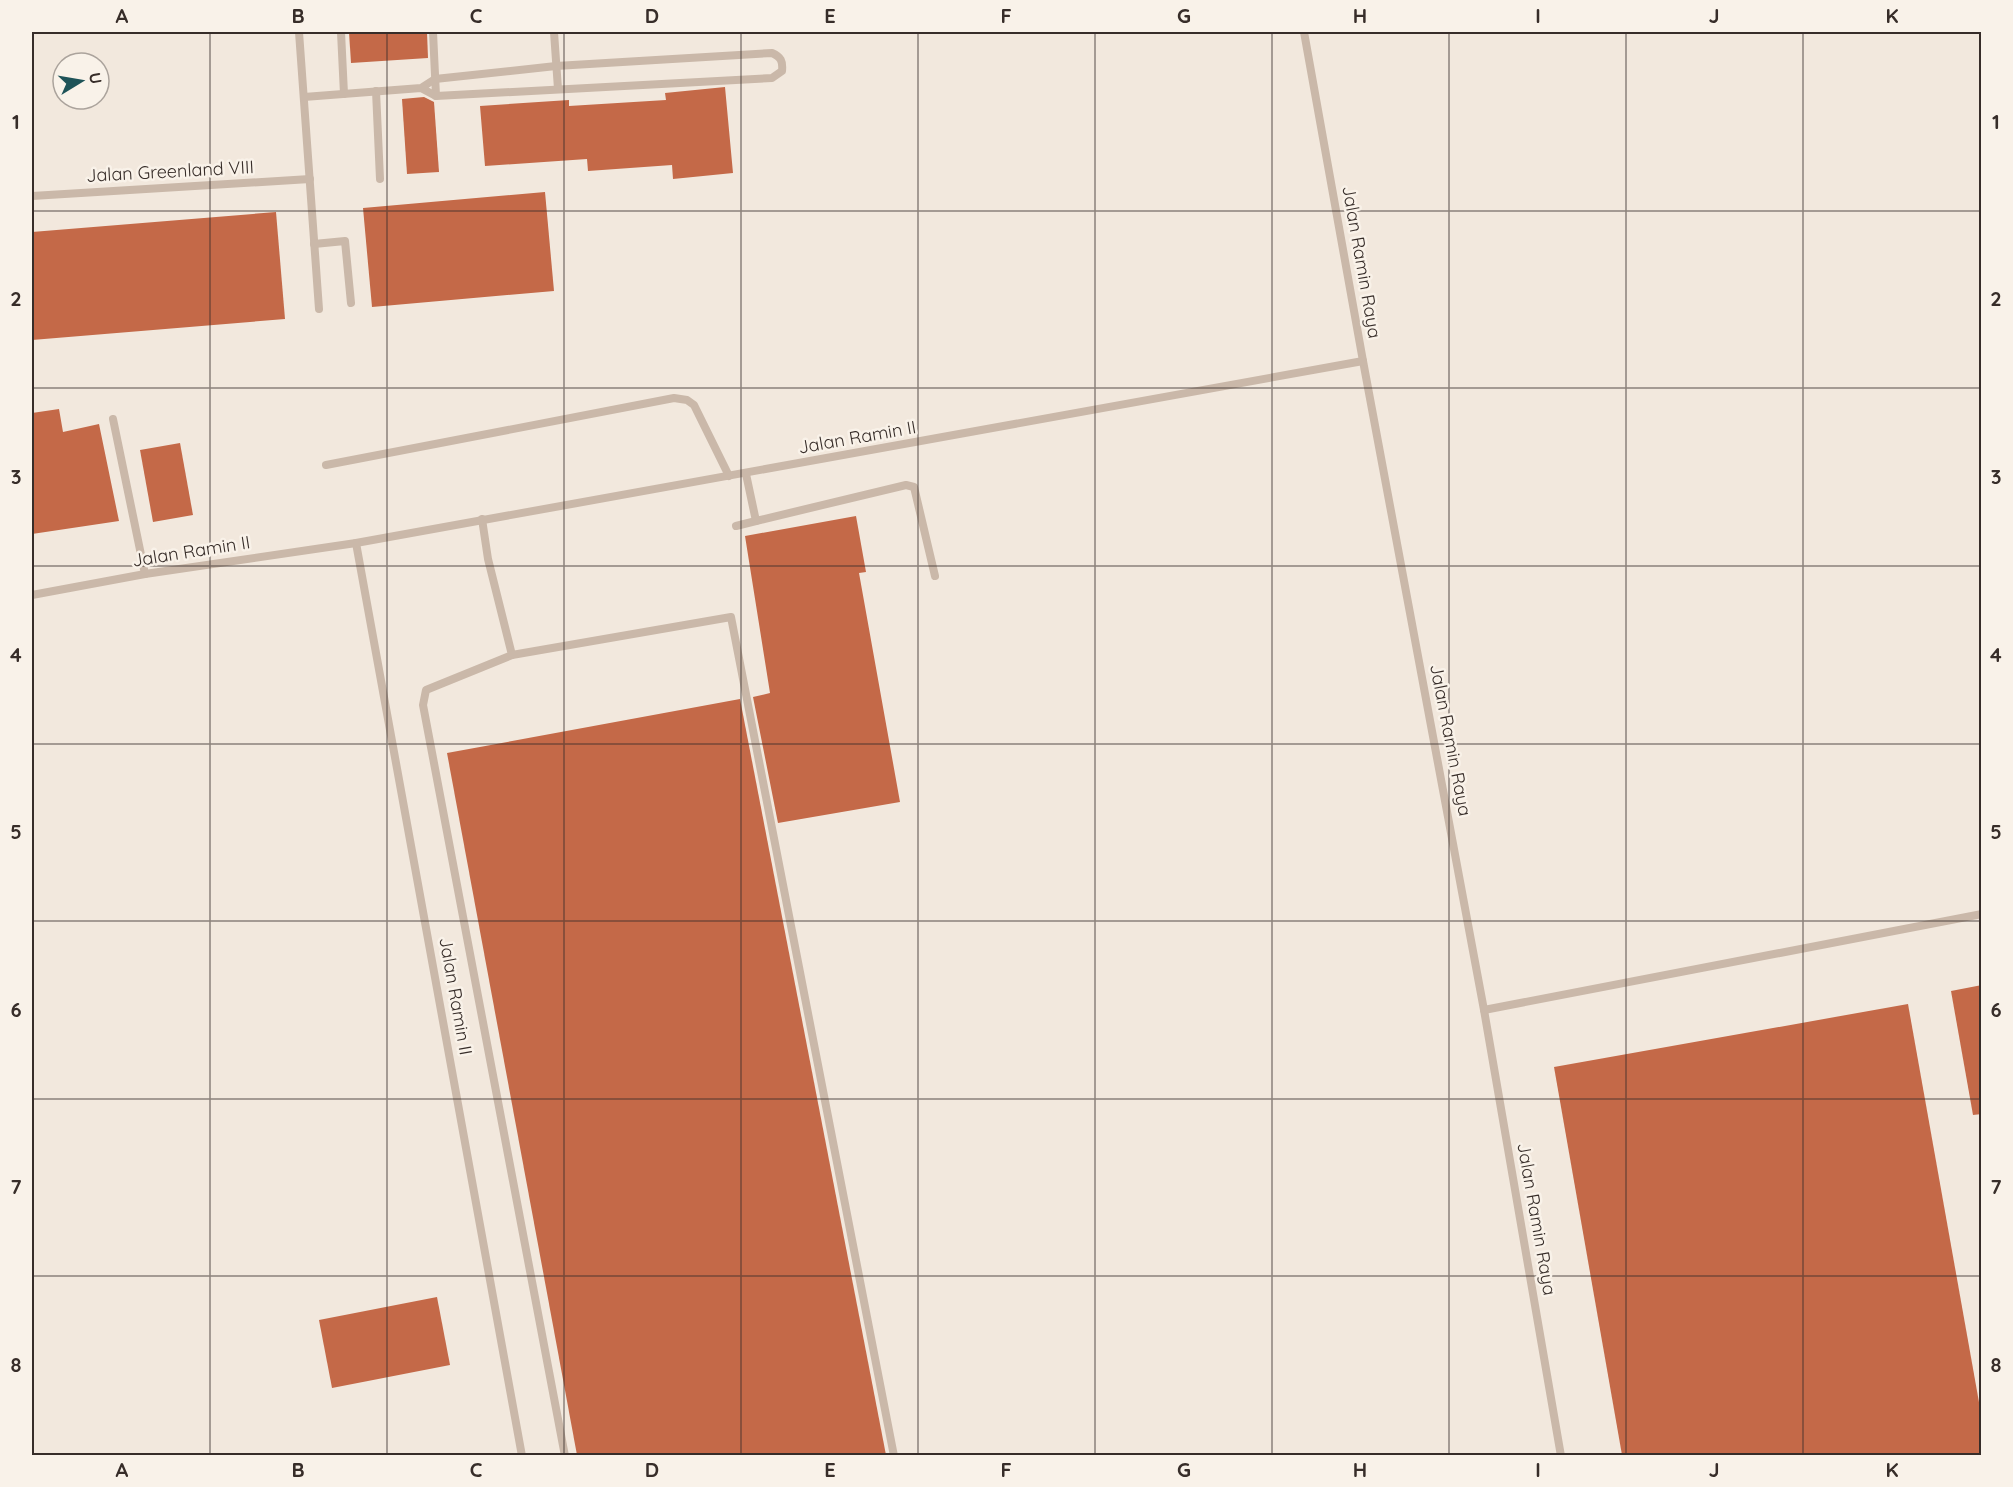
<svg xmlns="http://www.w3.org/2000/svg" width="2013" height="1487" viewBox="0 0 2013 1487" font-family="Quicksand,sans-serif">
<rect width="100%" height="100%" fill="#f2e8dd"/>
<!-- building -->
<g fill="#c46948">
<polygon points="349,32 427,32 428,58 351,63"/>
<polygon points="725,87 733,173 673,179 672,165 588,171 587,159 485,166 480,106 569,100 569,106 666,100 665,93"/>
<polygon points="424,97 434,102 439,172 407,174 402,99"/>
<polygon points="545,192 554,291 372,307 363,208"/>
<polygon points="276,212 285,319 32,340 32,232"/>
<polygon points="59,409 63,432 99,424 119,521 32,534 32,413"/>
<polygon points="180,443 193,515 153,522 140,450"/>
<polygon points="856,516 866,572 859,573 900,802 778,823 753,697 770,693 745,536"/>
<polygon points="740,699 886,1455 577,1455 447,753"/>
<polygon points="1982,985 1982,1114 1973,1115 1951,991"/>
<polygon points="1908,1004 1982,1419 1982,1455 1622,1455 1554,1067"/>
<polygon points="437,1297 450,1365 332,1388 319,1320"/>
</g>
<g fill="none" stroke-linecap="round" stroke-linejoin="round">
<!-- lane -->
<g stroke="#cab8a9" stroke-width="8">
<polyline points="299,32 319,309"/>
<polyline points="341,32 344,94"/>
<polyline points="433,32 436,96"/>
<polyline points="554,32 558,89"/>
<polyline points="1304,32 1363,361 1484,1010 1561,1456"/>
<polyline points="376,91 380,179"/>
<path d="M 304,97 L 421,88 L 436,96 L 772,78 L 782,71 C 783,61 781,57 772,53 L 556,66 L 435,79 L 421,88"/>
<polyline points="32,196 310,179"/>
<polyline points="314,244 345,241 351,303"/>
<polyline points="113,419 145,574"/>
<polyline points="326,465 674,398 687,400 694,405 729,476"/>
<polyline points="746,474 756,521 906,485 914,487 935,576"/>
<polyline points="482,519 488,559 512,655 426,690 423,705 565,1456"/>
<polyline points="736,526 756,521"/>
<polyline points="356,543 522,1456"/>
<polyline points="32,595 145,574 356,543 1363,361"/>
<polyline points="512,655 731,617 894,1456"/>
<polyline points="1484,1010 1982,914"/>
</g>
</g>
<!-- grid -->
<path fill="none" stroke="#372d29" stroke-width="1.5" stroke-opacity="0.55" d="M 210,32 L 210,1456M 387,32 L 387,1456M 564,32 L 564,1456M 741,32 L 741,1456M 918,32 L 918,1456M 1095,32 L 1095,1456M 1272,32 L 1272,1456M 1449,32 L 1449,1456M 1626,32 L 1626,1456M 1803,32 L 1803,1456M 32,211 L 1982,211M 32,388 L 1982,388M 32,566 L 1982,566M 32,744 L 1982,744M 32,921 L 1982,921M 32,1099 L 1982,1099M 32,1276 L 1982,1276"/>
<g text-anchor="middle" dominant-baseline="central" stroke-width="5" stroke-linejoin="round" paint-order="stroke">
<!-- street labels -->
<g font-size="18" fill="#372d29" stroke="#f9f2e9">
<text transform="translate(170 171) rotate(-3)">Jalan Greenland VIII</text>
<text transform="translate(1362 262) rotate(80)">Jalan Ramin Raya</text>
<text transform="translate(857 437) rotate(-10)">Jalan Ramin II</text>
<text transform="translate(191 551) rotate(-9)">Jalan Ramin II</text>
<text transform="translate(1451 740) rotate(79)">Jalan Ramin Raya</text>
<text transform="translate(456 996) rotate(80)">Jalan Ramin II</text>
<text transform="translate(1537 1219) rotate(80)">Jalan Ramin Raya</text>
</g>
</g>
<!-- border -->
<rect width="2013" height="1487" fill="none" stroke="#f9f2e9" stroke-width="66"/>
<!-- north arrow -->
<g transform="translate(81 81) rotate(79)"><circle r="28" fill="#f9f2e9" stroke="#aba39c" stroke-width="1.5"/>
<path d="M0-4.5L10 22L0 15L-10 22Z" fill="#1e5358"/>
<text y="-9" font-size="16" font-weight="bold" text-anchor="middle" fill="#372d29">U</text>
</g>
<rect x="33" y="33" width="1947" height="1421" fill="none" stroke="#372d29" stroke-width="2"/>
<g font-size="20" text-anchor="middle" font-weight="bold" fill="#372d29">
<text x="122" y="23">A</text>
<text x="298" y="23">B</text>
<text x="476" y="23">C</text>
<text x="652" y="23">D</text>
<text x="830" y="23">E</text>
<text x="1006" y="23">F</text>
<text x="1184" y="23">G</text>
<text x="1360" y="23">H</text>
<text x="1538" y="23">I</text>
<text x="1714" y="23">J</text>
<text x="1892" y="23">K</text>
<text x="16" y="129">1</text>
<text x="1996" y="129">1</text>
<text x="16" y="306">2</text>
<text x="1996" y="306">2</text>
<text x="16" y="484">3</text>
<text x="1996" y="484">3</text>
<text x="16" y="662">4</text>
<text x="1996" y="662">4</text>
<text x="16" y="839">5</text>
<text x="1996" y="839">5</text>
<text x="16" y="1017">6</text>
<text x="1996" y="1017">6</text>
<text x="16" y="1194">7</text>
<text x="1996" y="1194">7</text>
<text x="16" y="1372">8</text>
<text x="1996" y="1372">8</text>
<text x="122" y="1477">A</text>
<text x="298" y="1477">B</text>
<text x="476" y="1477">C</text>
<text x="652" y="1477">D</text>
<text x="830" y="1477">E</text>
<text x="1006" y="1477">F</text>
<text x="1184" y="1477">G</text>
<text x="1360" y="1477">H</text>
<text x="1538" y="1477">I</text>
<text x="1714" y="1477">J</text>
<text x="1892" y="1477">K</text>
</g>
</svg>
